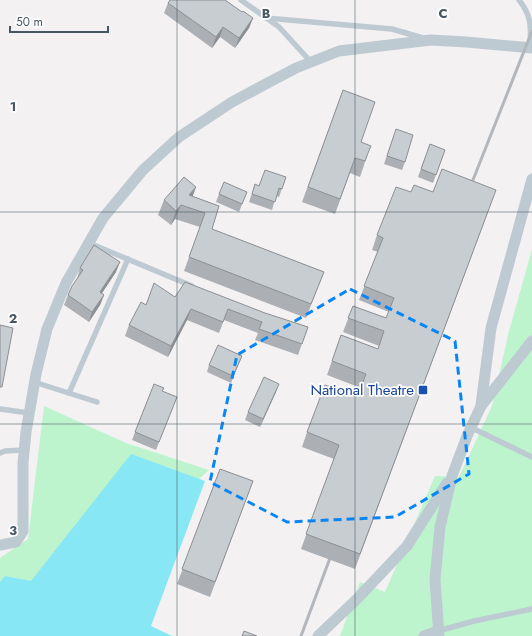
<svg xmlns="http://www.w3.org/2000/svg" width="532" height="636" viewBox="0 0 532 636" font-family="Jost,sans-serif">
<rect width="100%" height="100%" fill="#f4f1f2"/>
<!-- green -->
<g fill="#bdf4ce">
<polygon points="532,249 532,636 340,636 360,582 385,592 435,476 459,477 492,406 508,335"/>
<polygon points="44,406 126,443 209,470 23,636 0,636 0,558 28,539"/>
</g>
<!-- water -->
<polygon fill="#87e7f4" points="131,454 205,481 151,626 172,636 0,636 0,582 5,576 31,581"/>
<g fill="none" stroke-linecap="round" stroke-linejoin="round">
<!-- service -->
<g stroke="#becad2" stroke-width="5.5">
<polyline points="241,0 279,27 311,62"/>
<path d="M 519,0 C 532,16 531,28 530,48"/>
<polyline points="266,18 392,29 423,38"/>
<polyline points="89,243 192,286"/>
<polyline points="34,382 97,402"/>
<polyline points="69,393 128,259"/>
<polyline points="0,409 29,413"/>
<polyline points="472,428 532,457"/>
<polyline points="0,453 5,451 24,450"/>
<polyline points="438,631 474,621 532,609"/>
</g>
<!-- minor -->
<g stroke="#becad2" stroke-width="11">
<polyline points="481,405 491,328 532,179"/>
<polyline points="0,545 16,542 23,531 23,463 26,432 36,374 47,329 66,283 103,218 143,170 179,137 232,102 296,68 339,51 431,40 466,42 532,48"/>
<polyline points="318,636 356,600 407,546 447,483"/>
<polyline points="424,636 438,631"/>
<polyline points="439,636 435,579 440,527 452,476 467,436 481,406 532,341"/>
</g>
<!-- rail -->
<g stroke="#b3b7bc" stroke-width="3">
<polyline points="469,190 532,31"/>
<polyline points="301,636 333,550"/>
</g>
</g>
<!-- wall -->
<g fill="#acb0b5">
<polygon points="168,3 242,12 253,18 249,28 235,48 220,37 212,48 164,13"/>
<polygon points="343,90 361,142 368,153 360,177 350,173 335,214 302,202"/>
<polygon points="393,137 405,162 402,170 384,164"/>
<polygon points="430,144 445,150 433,183 418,177"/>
<polygon points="286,177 279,197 276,196 272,210 249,202 255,184 259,186"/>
<polygon points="196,187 192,196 219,206 212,229 324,272 306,318 184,271 200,227 175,219 171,225 158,215 164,200"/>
<polygon points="496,190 355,569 301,549 334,459 302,447 307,432 357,397 361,388 327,375 341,335 378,349 379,346 343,332 353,306 386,318 389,312 359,300 378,252 372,250 377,235 411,192 433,192"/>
<polygon points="247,192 239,212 216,202 219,194"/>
<polygon points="80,268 116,272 102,293 104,295 100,305 89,322 64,305 68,295 77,279"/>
<polygon points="175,297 265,313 308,327 298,355 255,340 258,333 224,320 219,333 187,320 168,357 125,336 129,325 146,305"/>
<polygon points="242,356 231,383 207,372 209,365"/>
<polygon points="154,384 162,391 177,397 156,450 132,440"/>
<polygon points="276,392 260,427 245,420 248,412"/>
<polygon points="220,469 253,481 210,597 177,584"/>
</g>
<!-- shaded-wall -->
<g fill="#8c9093">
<polygon points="253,18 249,28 235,48 239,38"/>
<polygon points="223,27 220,37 212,48 216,37"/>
<polygon points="196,187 191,201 189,195"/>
<polygon points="181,205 175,219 171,225 176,211"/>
<polygon points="120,262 116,272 96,302 100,292"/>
<polygon points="104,295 100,305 89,322 92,312"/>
<polygon points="191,309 187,320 168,357 171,346"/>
<polygon points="279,384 276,392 260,427 263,419"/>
</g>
<!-- building -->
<g fill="#c8cdd2" stroke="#8c9093">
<polygon points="170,0 225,0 242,12 243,11 253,18 239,38 223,27 216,37 168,3"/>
<polygon points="343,90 375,102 361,142 371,146 368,153 365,161 355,158 340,199 308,187"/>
<polygon points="396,129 413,135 405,162 387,156"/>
<polygon points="430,144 445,150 436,175 421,169"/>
<polygon points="442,169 496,190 360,554 306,534 339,445 307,432 325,385 357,397 366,374 332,361 341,335 378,349 384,331 348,318 353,306 386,318 394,298 364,286 383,238 377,235 396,187 411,192 414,185 433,192"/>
<polygon points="265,170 286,177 282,189 279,188 275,202 252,194 255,184 259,186"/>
<polygon points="184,177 196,187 189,195 219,206 212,229 324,272 311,304 189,257 205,213 181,205 176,211 164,200"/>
<polygon points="224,182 247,192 242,204 219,194"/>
<polygon points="94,245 120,262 100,292 104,295 92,312 68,295 72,286 83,270 80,268"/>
<polygon points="185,282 265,313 308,327 302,344 259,329 262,322 228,309 223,322 191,309 171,346 129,325 141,302 146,305 154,283 175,297"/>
<polygon points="0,325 13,328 2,387 0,387"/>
<polygon points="218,345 242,356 233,376 209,365"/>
<polygon points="264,377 279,384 263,419 248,412"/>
<polygon points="154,384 164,388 162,391 177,397 159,442 135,432"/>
<polygon points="220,469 253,481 215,582 182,569"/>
<polygon points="244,631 257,636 242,636"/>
</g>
<!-- marked area -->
<path fill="none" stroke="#0986f6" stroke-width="3" stroke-dasharray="8 5" stroke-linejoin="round" d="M 350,289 L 455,341 L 469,474 L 395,517 L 287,522 L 210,482 L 237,355 Z"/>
<!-- grid -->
<path fill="none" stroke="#475761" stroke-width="1" stroke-opacity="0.55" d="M 177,0 L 177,636M 355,0 L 355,636M 0,212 L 532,212M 0,424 L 532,424"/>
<!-- markers -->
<rect fill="#1a4fb4" stroke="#fff" stroke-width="1.5" x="418" y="385" width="10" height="10" rx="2"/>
<g text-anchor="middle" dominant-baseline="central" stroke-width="3.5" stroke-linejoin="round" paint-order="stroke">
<!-- transit labels -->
<g font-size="15" fill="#164399" stroke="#fff" text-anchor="end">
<text x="414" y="390">National Theatre</text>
</g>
</g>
<g font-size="13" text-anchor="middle" font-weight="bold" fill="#475761" stroke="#fff" stroke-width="3.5" stroke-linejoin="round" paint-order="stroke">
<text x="266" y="18">B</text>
<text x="443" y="18">C</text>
<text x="13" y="111">1</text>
<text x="13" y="323">2</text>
<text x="13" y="535">3</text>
</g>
<!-- scale -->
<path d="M10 26v6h98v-6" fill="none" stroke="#475761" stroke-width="2"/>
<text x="16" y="26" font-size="12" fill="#475761" stroke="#ffffff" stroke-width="3" paint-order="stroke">50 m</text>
</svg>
